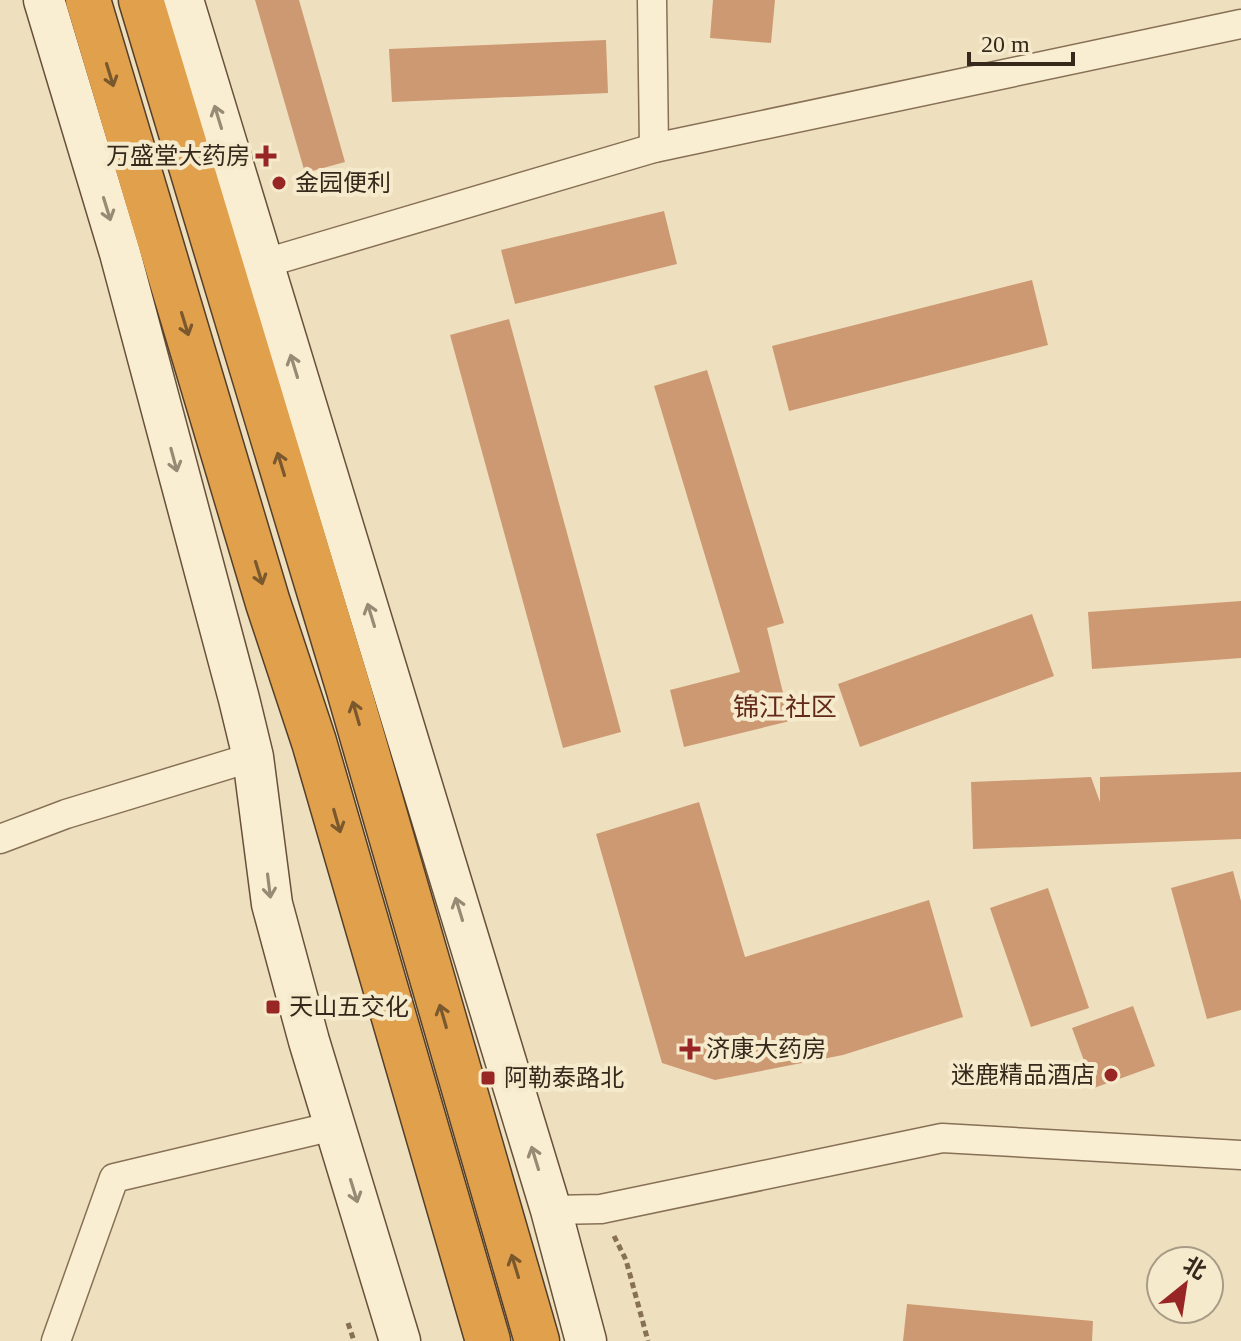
<svg xmlns="http://www.w3.org/2000/svg" width="1241" height="1341" viewBox="0 0 1241 1341" font-family="'Times New Roman','Noto Sans SC',serif">
<rect width="100%" height="100%" fill="#eee0be"/>
<!-- building -->
<g fill="#cd9973">
<polygon points="255,0 299,0 345,162 305,173"/>
<polygon points="713,0 775,0 771,43 710,38"/>
<polygon points="606,40 608,93 392,102 389,49"/>
<polygon points="664,211 677,264 515,304 501,250"/>
<polygon points="1032,280 1048,345 789,411 772,346"/>
<polygon points="509,319 621,732 563,748 450,335"/>
<polygon points="707,370 784,623 767,628 790,721 684,747 670,690 740,672 654,386"/>
<polygon points="1241,601 1241,658 1092,669 1088,612"/>
<polygon points="1032,614 1054,676 860,747 838,684"/>
<polygon points="1241,772 1241,839 973,849 971,782 1091,777 1100,802 1100,777"/>
<polygon points="699,802 745,957 929,900 963,1017 843,1055 715,1080 662,1063 596,834"/>
<polygon points="1233,871 1241,901 1241,1010 1207,1019 1171,888"/>
<polygon points="1048,888 1089,1008 1031,1027 990,908"/>
<polygon points="1133,1006 1155,1066 1094,1088 1072,1028"/>
<polygon points="907,1304 1093,1321 1092,1341 903,1341"/>
</g>
<g fill="none" stroke-linecap="round" stroke-linejoin="round">
<defs>
<g id="street">
<polyline points="652,0 654,148"/>
<polyline points="262,264 654,148 1241,24"/>
<polyline points="0,839 66,814 253,757"/>
<polyline points="551,1210 601,1209 942,1138 1241,1155"/>
<polyline points="56,1341 114,1178 334,1126"/>
</g>
<g id="secondary">
<polyline points="44,0 120,253 239,699 253,757 272,904 309,1041 400,1341"/>
<polyline points="183,0 551,1210 586,1341"/>
</g>
<g id="highway">
<polyline points="88,0 268,603 314,742 488,1341"/>
<polyline points="141,0 348,687 537,1341"/>
</g>
</defs>
<!-- street casing -->
<use href="#street" stroke="#877056" stroke-width="31"/>
<!-- secondary casing -->
<use href="#secondary" stroke="#68513a" stroke-width="43"/>
<!-- highway casing -->
<use href="#highway" stroke="#543f2b" stroke-width="47"/>
<!-- path -->
<g stroke="#877056" stroke-width="5" stroke-dasharray="6 4" stroke-linecap="butt">
<polyline points="614,1236 626,1260 648,1341"/>
<polyline points="348,1323 354,1341"/>
</g>
<!-- street -->
<use href="#street" stroke="#f9eed1" stroke-width="28"/>
<!-- secondary -->
<use href="#secondary" stroke="#f9eed1" stroke-width="40"/>
<!-- highway -->
<use href="#highway" stroke="#e1a04b" stroke-width="44"/>
</g>
<!-- one-way arrows -->
<defs><path id="oneway-shaft" d="M-6 0H5M1.5-3L5.5 0L1.5 3" fill="none" stroke-width="1.6" stroke-linecap="round" stroke-linejoin="round" transform="scale(2)"/></defs>
<g stroke="#7a582e">
<use href="#oneway-shaft" transform="translate(110 75) rotate(73)"/>
<use href="#oneway-shaft" transform="translate(185 324) rotate(73)"/>
<use href="#oneway-shaft" transform="translate(281 464) rotate(-107)"/>
<use href="#oneway-shaft" transform="translate(259 573) rotate(73)"/>
<use href="#oneway-shaft" transform="translate(356 713) rotate(-106)"/>
<use href="#oneway-shaft" transform="translate(337 821) rotate(74)"/>
<use href="#oneway-shaft" transform="translate(443 1016) rotate(-106)"/>
<use href="#oneway-shaft" transform="translate(515 1266) rotate(-107)"/>
</g>
<g stroke="#988b76">
<use href="#oneway-shaft" transform="translate(218 117) rotate(-107)"/>
<use href="#oneway-shaft" transform="translate(107 209) rotate(73)"/>
<use href="#oneway-shaft" transform="translate(294 366) rotate(-107)"/>
<use href="#oneway-shaft" transform="translate(174 460) rotate(75)"/>
<use href="#oneway-shaft" transform="translate(371 615) rotate(-107)"/>
<use href="#oneway-shaft" transform="translate(269 886) rotate(83)"/>
<use href="#oneway-shaft" transform="translate(459 909) rotate(-107)"/>
<use href="#oneway-shaft" transform="translate(535 1158) rotate(-107)"/>
<use href="#oneway-shaft" transform="translate(354 1191) rotate(73)"/>
</g>
<!-- markers -->
<g fill="#972625" stroke="#f6eacd" stroke-width="3">
<path d="M262 144h8v8h8v8h-8v8h-8v-8h-8v-8h8z"/>
<circle cx="279" cy="183" r="8"/>
<rect x="265" y="999" width="16" height="16" rx="4"/>
<path d="M686 1037h8v8h8v8h-8v8h-8v-8h-8v-8h8z"/>
<circle cx="1111" cy="1075" r="8"/>
<rect x="480" y="1070" width="16" height="16" rx="4"/>
</g>
<g text-anchor="middle" dominant-baseline="central" stroke-width="8" stroke-linejoin="round" paint-order="stroke">
<!-- poi labels -->
<g font-size="24" fill="#36281b" stroke="#f6eacd" text-anchor="start">
<text x="250" y="156" text-anchor="end">万盛堂大药房</text>
<text x="295" y="183">金园便利</text>
<text x="289" y="1007">天山五交化</text>
<text x="706" y="1049">济康大药房</text>
<text x="1095" y="1075" text-anchor="end">迷鹿精品酒店</text>
<text x="504" y="1078">阿勒泰路北</text>
</g>
<!-- neighbourhood labels -->
<g font-size="26" fill="#632a1a" stroke="#f6eacd">
<text x="785" y="707">锦江社区</text>
</g>
</g>
<!-- north arrow -->
<g transform="translate(1185 1285) rotate(30)"><circle r="38" fill="#f6eacd" stroke="#a99c86" stroke-width="2"/>
<path d="M0-6L14 30L0 20L-14 30Z" fill="#972625"/>
<text y="-12" font-size="22" font-weight="bold" text-anchor="middle" fill="#36281b">北</text>
</g>
<!-- scale -->
<path d="M969 52v12h104v-12" fill="none" stroke="#36281b" stroke-width="4"/>
<text x="981" y="52" font-size="24" fill="#36281b" stroke="#f6eacd" stroke-width="6" paint-order="stroke">20 m</text>
</svg>
